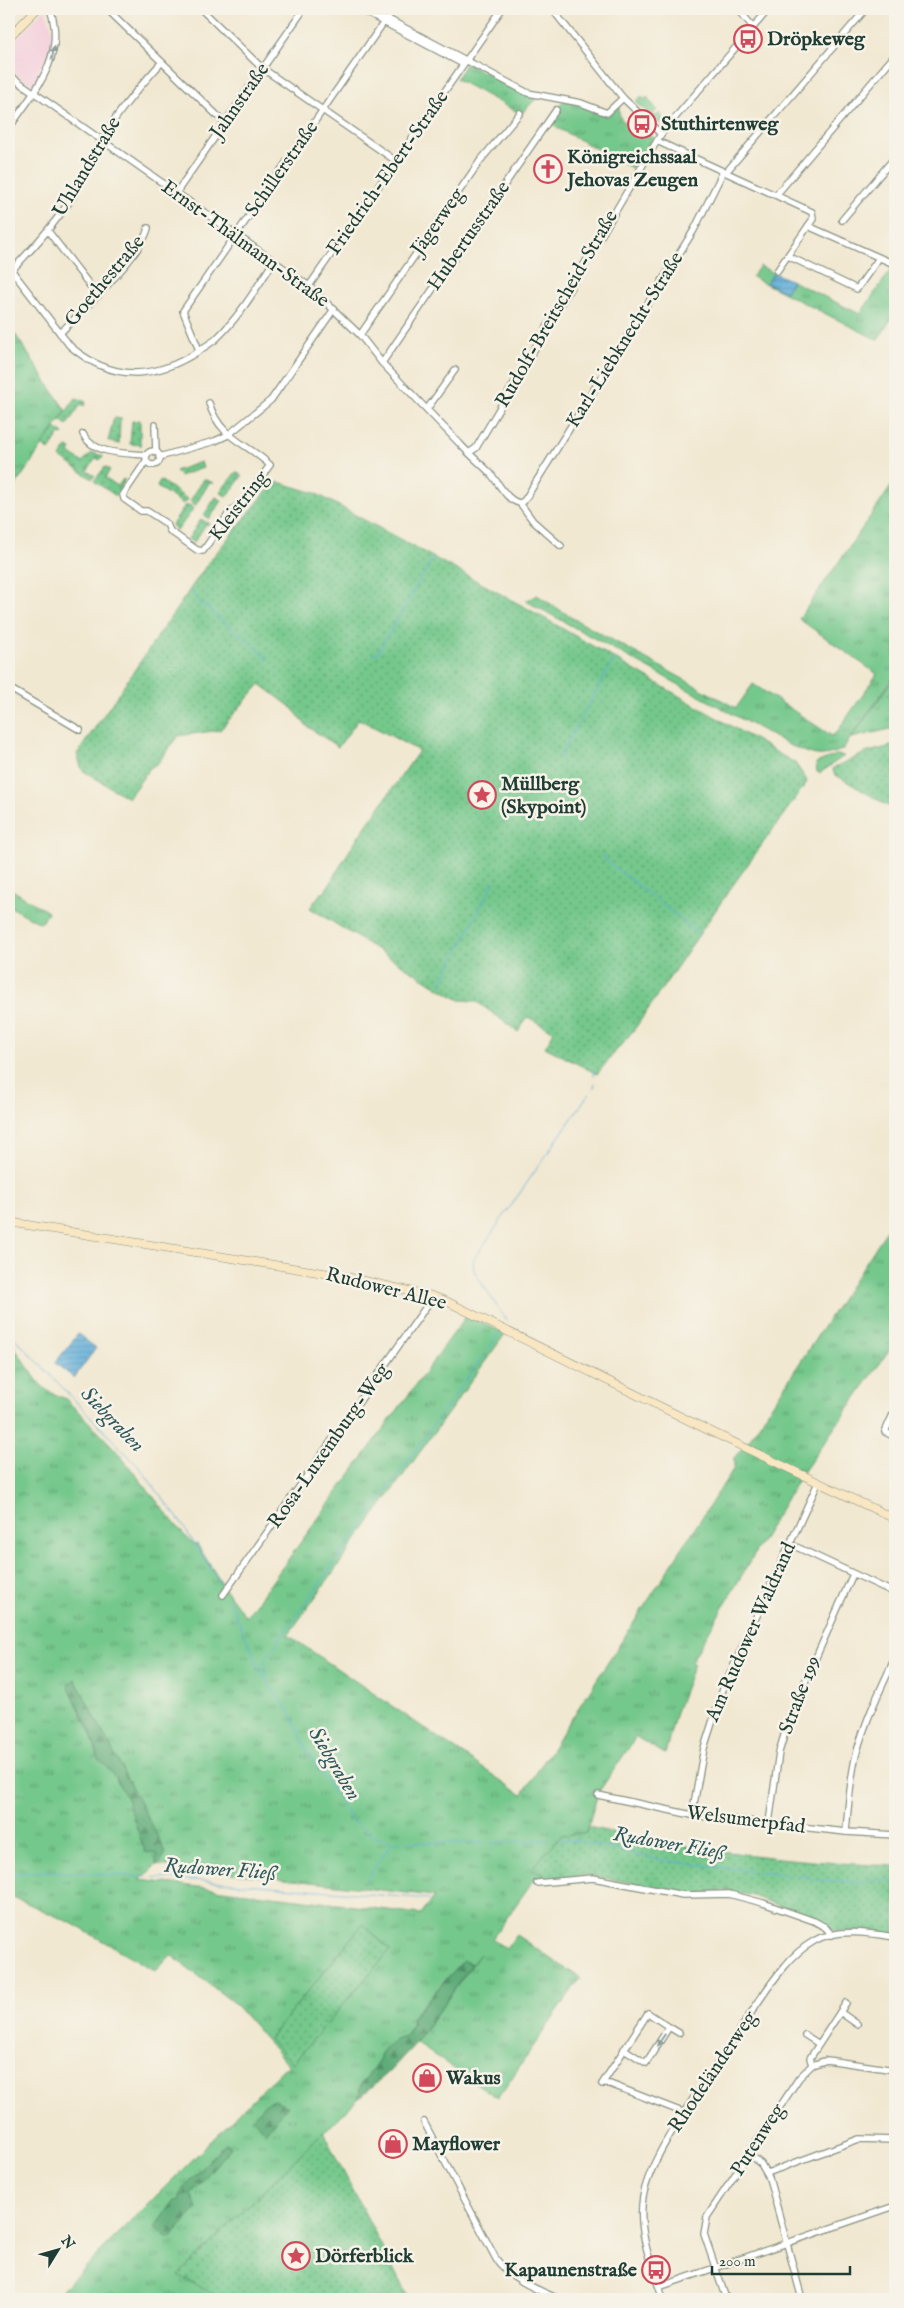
<svg xmlns="http://www.w3.org/2000/svg" width="904" height="2308" viewBox="0 0 904 2308" font-family="'IM FELL English',serif">
<defs>
<pattern id="grass-tufts" width="24" height="20" patternUnits="userSpaceOnUse" patternTransform="scale(1.25)"><rect width="24" height="20" fill="#74c88c"/><path d="M3 7l-1-3M5 7V3M7 7l1-3M15 17l-1-3M17 17v-4M19 17l1-3" fill="none" stroke="#5fa473"/></pattern>
<pattern id="forest-firs" width="22" height="20" patternUnits="userSpaceOnUse" patternTransform="scale(1.25)"><rect width="22" height="20" fill="#5fac78"/><path d="M5 1l3.5 6h-7zM16 11l3.5 6h-7z" fill="#4e8d63"/></pattern>
<pattern id="park-dots" width="8" height="8" patternUnits="userSpaceOnUse" patternTransform="scale(1.25)"><rect width="8" height="8" fill="#74c88c"/><path d="M2 2h.1M6 6h.1" fill="none" stroke="#5fa473" stroke-width="1.8" stroke-linecap="round"/></pattern>
<pattern id="water-rules" width="6" height="5" patternUnits="userSpaceOnUse" patternTransform="scale(1.25)"><rect width="6" height="5" fill="#5fadd9"/><path d="M0 2.5h6" fill="none" stroke="#4e8eb1"/></pattern>
</defs>
<rect width="100%" height="100%" fill="#f7f3e8"/>
<filter id="ink" filterUnits="userSpaceOnUse"><feTurbulence type="fractalNoise" baseFrequency=".02" numOctaves="2"/><feDisplacementMap in="SourceGraphic" scale="10" xChannelSelector="R" yChannelSelector="G"/><feConvolveMatrix kernelMatrix="1 2 1 2 8 2 1 2 1" color-interpolation-filters="sRGB"/></filter>
<filter id="wash" filterUnits="userSpaceOnUse"><feTurbulence type="fractalNoise" baseFrequency=".0096" numOctaves="4" result="noise"/><feDisplacementMap in="SourceGraphic" scale="20" xChannelSelector="R" yChannelSelector="G"/><feGaussianBlur stdDeviation="1.12" result="paint"/><feColorMatrix in="noise" values="0 0 0 0 0 0 0 0 0 0 0 0 0 0 0 0 0 1.4 0 .05"/><feComposite in="paint" operator="in"/></filter>
<g filter="url(#wash)">
<rect width="100%" height="100%" fill="#f1e8d1"/>
<!-- built -->
<polygon fill="#f4cfdd" points="45,9 52,29 52,45 47,63 45,61 38,71 42,74 34,87 30,82 28,83 9,69 9,46"/>
<!-- grass -->
<g fill="url(#grass-tufts)" stroke="#4a8260" fill-rule="evenodd">
<polygon points="466,63 536,99 521,114 456,79"/>
<polygon points="642,97 644,100 647,97 657,110 653,113 656,116 660,113 663,118 663,123 659,123 637,103 637,100"/>
<path d="M 565,100 L 608,116 L 619,107 C 619,116 620,123 631,123 L 635,120 L 654,138 L 632,168 L 548,123 L 557,108 Z"/>
<polygon points="895,264 895,313 878,340 752,277 760,266 774,273 767,283 786,292 792,281 860,314"/>
<polygon points="9,325 66,411 9,495"/>
<path d="M 895,481 L 895,675 L 842,750 C 816,760 813,754 789,745 L 526,601 L 537,595 L 574,619 L 736,708 L 753,684 L 832,736 L 837,732 L 877,674 L 799,619 Z"/>
<polygon points="895,677 895,728 851,738"/>
<polygon points="836,755 844,756 820,773 817,772 816,763"/>
<polygon points="9,888 48,912 43,921 40,923 9,906"/>
<path d="M 895,1218 L 895,1342 L 797,1481 L 691,1662 L 694,1664 L 676,1712 L 665,1754 L 636,1737 L 598,1793 L 586,1833 L 562,1835 L 533,1867 L 545,1876 L 532,1882 L 492,1939 L 506,1949 L 516,1935 L 580,1978 L 498,2098 L 416,2043 L 480,1954 L 472,1964 L 463,1961 L 411,2018 L 413,2023 L 405,2037 L 394,2039 L 382,2052 L 379,2060 L 361,2085 L 358,2099 L 179,2275 L 222,2299 L 59,2299 L 56,2296 L 283,2069 L 289,2066 L 234,2003 L 171,1955 L 156,1971 L 71,1923 L 9,1895 L 9,1340 L 39,1383 L 48,1391 L 66,1399 L 115,1449 L 184,1535 L 194,1544 L 197,1544 L 225,1589 L 246,1617 L 467,1315 L 505,1334 L 288,1635 L 522,1795 L 734,1468 L 734,1458 L 749,1440 ZM 156,1865 L 177,1867 L 434,1896 L 421,1914 L 140,1880 ZM 363,1924 L 390,1950 L 293,2063 L 269,2039 ZM 225,2143 L 231,2147 L 190,2194 L 155,2227 L 175,2200 L 180,2199 L 181,2192 Z"/>
</g>
<!-- forest -->
<g fill="url(#forest-firs)" stroke="#3f7456">
<polygon points="75,1679 166,1853 160,1863 156,1865 156,1854 145,1852 126,1796 112,1773 99,1759 90,1732 68,1685"/>
<polygon points="463,1961 472,1964 416,2043 389,2072 358,2099 361,2085 379,2060 382,2052 394,2039 405,2036 413,2023 411,2019"/>
<polygon points="274,2100 288,2106 265,2132 252,2119 264,2104"/>
<polygon points="225,2143 231,2147 191,2194 197,2208 169,2239 155,2227 175,2200 180,2199 180,2192"/>
</g>
<!-- park -->
<g fill="url(#park-dots)" stroke="#4a8260">
<polygon points="76,398 86,402 84,406 81,404 67,425 60,420"/>
<polygon points="114,418 122,419 120,421 119,444 108,441"/>
<polygon points="140,420 140,443 142,445 130,444 132,421"/>
<polygon points="55,428 64,434 63,435 60,434 49,450 42,445"/>
<polygon points="67,447 71,449 69,453 82,462 92,453 103,456 100,460 96,458 87,471 95,476 92,479 60,457"/>
<polygon points="201,462 203,468 180,476 175,471"/>
<polygon points="105,467 110,470 105,478 118,486 123,479 125,480 116,496 94,481"/>
<polygon points="236,472 242,476 227,497 220,492"/>
<polygon points="204,479 213,483 209,483 195,506 190,501"/>
<polygon points="160,480 187,499 185,503 182,503 157,487"/>
<polygon points="278,482 315,493 532,611 795,763 806,779 807,782 728,892 636,1027 597,1074 545,1047 554,1032 528,1017 518,1032 476,1001 460,1000 449,994 310,908 321,893 324,893 354,843 419,751 359,719 338,747 307,726 291,707 260,684 220,730 178,736 158,763 150,768 128,798 82,770 77,754 208,563 267,491"/>
<polygon points="216,497 222,501 209,519 204,515"/>
<polygon points="189,505 194,508 177,531 172,525 185,506"/>
<polygon points="201,519 209,524 206,524 194,542 188,539"/>
<polygon points="895,745 895,810 834,774 833,768 865,753"/>
<path d="M 588,1827 C 689,1850 792,1862 895,1866 L 895,1935 L 835,1931 L 819,1921 L 753,1896 L 726,1890 L 697,1895 L 588,1875 L 547,1881 L 545,1876 L 532,1868 L 562,1835 L 586,1833 Z"/>
<polygon points="363,1924 390,1950 293,2063 269,2039"/>
<polygon points="323,2132 409,2299 222,2299 178,2275"/>
</g>
<!-- water -->
<g fill="url(#water-rules)" stroke="#3f7586">
<polygon points="774,273 792,281 786,292 766,283"/>
<polygon points="78,1334 96,1348 74,1378 55,1363"/>
</g>
<g fill="none" stroke-linecap="round" stroke-linejoin="round">
<!-- stream -->
<g stroke="#5fadd9" stroke-width="1">
<polyline points="193,592 195,598 266,656 267,660"/>
<polyline points="373,654 377,654 433,558"/>
<polyline points="562,760 560,756 613,661 616,659"/>
<polyline points="604,855 604,859 700,934"/>
<polyline points="441,983 493,884 491,880"/>
<polyline points="593,1070 594,1076"/>
<polyline points="507,1321 475,1273 473,1265 474,1259 588,1095 593,1090 595,1084"/>
<polyline points="9,1332 138,1466 177,1517 221,1584"/>
<polyline points="229,1599 263,1676 290,1712 307,1751 353,1822 375,1837 392,1842 485,1843"/>
<polyline points="263,1676 266,1675 264,1661 499,1334"/>
<polyline points="560,1840 579,1841"/>
<polyline points="583,1842 654,1859 750,1871"/>
<polyline points="491,1843 548,1840"/>
<polyline points="756,1872 784,1874 798,1877 807,1876 815,1880 861,1882 885,1879 895,1883"/>
<polyline points="9,1874 49,1871 208,1881 429,1899"/>
<polyline points="366,1880 391,1844"/>
</g>
</g>
</g>
<g filter="url(#ink)">
<g fill="none" stroke-linecap="round" stroke-linejoin="round">
<defs>
<g id="street">
<polyline points="107,9 225,123"/>
<polyline points="201,9 262,68 396,161"/>
<polyline points="359,9 463,64"/>
<polyline points="369,9 528,93 581,103 607,113 623,98"/>
<polyline points="552,9 623,98 661,134"/>
<polyline points="738,9 753,27"/>
<path d="M 9,75 L 309,286 L 360,335 L 382,363 L 460,444 C 469,454 479,462 489,472 C 498,481 506,501 520,503 L 533,521 L 561,546"/>
<path d="M 9,128 C 34,92 67,56 50,9"/>
<polyline points="657,141 812,212 813,219 777,271"/>
<polyline points="727,171 866,9"/>
<polyline points="176,193 304,9"/>
<polyline points="777,194 895,55"/>
<polyline points="842,220 895,157"/>
<polyline points="808,226 894,264"/>
<polyline points="48,231 98,296"/>
<polyline points="788,256 857,289 879,258"/>
<path d="M 9,267 L 70,346 C 112,382 154,380 199,351 C 205,346 212,343 217,338 C 240,316 257,287 274,261"/>
<path d="M 12,270 C 34,247 56,223 73,196 C 88,171 99,143 115,119 C 129,98 145,81 162,62"/>
<polyline points="309,286 502,9"/>
<path d="M 60,333 C 81,312 142,255 148,228"/>
<polyline points="360,335 480,161 520,113"/>
<polyline points="199,350 183,311 393,9"/>
<polyline points="382,363 556,110"/>
<polyline points="427,409 455,370"/>
<polyline points="155,425 156,452"/>
<path d="M 83,434 C 93,455 126,453 147,455"/>
<circle cx="153" cy="458" r="7"/>
<polyline points="470,452 476,448 661,134 769,9"/>
<polyline points="159,457 215,441 228,435 271,400 334,309"/>
<path d="M 146,461 L 123,495 L 124,499 L 141,511 L 147,511 L 167,524 L 170,531 L 197,550 L 203,551 L 230,512 L 244,501 L 270,465 C 246,442 220,439 209,403"/>
<polyline points="520,503 524,501 694,230 723,172"/>
<polyline points="9,688 80,730"/>
<polyline points="895,1410 885,1432 895,1437"/>
<polyline points="790,1544 895,1593"/>
<polyline points="223,1595 428,1304 432,1296"/>
<polyline points="598,1795 692,1815 846,1832 895,1835"/>
<polyline points="692,1815 704,1748 723,1689 818,1483"/>
<polyline points="769,1823 779,1752 790,1716 853,1574"/>
<path d="M 846,1832 C 848,1806 850,1780 856,1755 C 865,1721 880,1690 895,1658"/>
<polyline points="537,1883 593,1878 683,1895 729,1894 763,1903 814,1921 825,1927 832,1935"/>
<polyline points="840,2012 857,2024"/>
<polyline points="669,2027 679,2033"/>
<polyline points="805,2035 819,2044"/>
<polyline points="624,2049 646,2063 669,2027 648,2013 602,2084 610,2084 685,2113"/>
<polyline points="812,2065 810,2058 846,2003"/>
<path d="M 424,2122 L 496,2259 C 512,2280 536,2289 559,2299"/>
<polyline points="748,2154 761,2164 769,2178 802,2299"/>
<polyline points="767,2173 859,2139 895,2140"/>
<polyline points="659,2287 895,2206"/>
<path d="M 663,2299 C 652,2267 637,2231 643,2197 C 651,2152 701,2089 727,2050 C 746,2022 763,1991 785,1966 C 793,1956 802,1948 814,1941 C 837,1928 869,1933 895,1937"/>
<polyline points="726,2299 704,2234 707,2217 799,2078 812,2065 827,2060 895,2070"/>
</g>
<g id="secondary">
<polyline points="9,37 37,9"/>
<polyline points="9,1222 342,1276 432,1296 448,1302 714,1433 891,1517 895,1521"/>
</g>
</defs>
<!-- street casing -->
<use href="#street" stroke="#889282" stroke-width="8"/>
<!-- secondary casing -->
<use href="#secondary" stroke="#889282" stroke-width="9"/>
<!-- street -->
<use href="#street" stroke="#fff" stroke-width="5.5"/>
<!-- secondary -->
<use href="#secondary" stroke="#f9e7c3" stroke-width="8"/>
</g>
<!-- one-way arrows -->
<defs><path id="oneway-solid" d="M-6-.8H1V-3.2L6.5 0L1 3.2V.8H-6Z" transform="scale(1.25)"/></defs>
<g fill="#8f9e9a">
<use href="#oneway-solid" transform="translate(53 53) rotate(-78)"/>
<use href="#oneway-solid" transform="translate(661 2040) rotate(124)"/>
</g>
</g>
<!-- icons -->
<defs>
<symbol id="bus-ring" viewBox="-11 -11 22 22"><circle r="9.5" fill="#f7f3e8" stroke="#d1495b" stroke-width="1.5"/><path d="M-5-6H5V4H4V6H2V4H-2V6H-4V4H-5ZM-3.5-4V0h7V-4ZM-3.5 1.2v1.5H-2V1.2ZM2 1.2v1.5H3.5V1.2Z" fill="#d1495b"/></symbol>
<symbol id="church-ring" viewBox="-11 -11 22 22"><circle r="9.5" fill="#f7f3e8" stroke="#d1495b" stroke-width="1.5"/><path d="M-1.2-6h2.4v3.5h3.3v2.4h-3.3V6h-2.4V-.1h-3.3v-2.4h3.3Z" fill="#d1495b"/></symbol>
<symbol id="sight-ring" viewBox="-11 -11 22 22"><circle r="9.5" fill="#f7f3e8" stroke="#d1495b" stroke-width="1.5"/><path d="M0-6L1.8-2.2L6-1.7L2.9 1.2L3.7 5.4L0 3.3L-3.7 5.4L-2.9 1.2L-6-1.7L-1.8-2.2Z" fill="#d1495b"/></symbol>
<symbol id="shop-ring" viewBox="-11 -11 22 22"><circle r="9.5" fill="#f7f3e8" stroke="#d1495b" stroke-width="1.5"/><path d="M-5-2.5h2.3a2.7 3.5 0 0 1 5.4 0H5L5.5 6h-11ZM-1.5-2.5h3a1.5 2.3 0 0 0-3 0Z" fill="#d1495b"/></symbol>
</defs>
<g fill-rule="evenodd">
<use href="#bus-ring" x="732" y="23" width="32" height="32"/>
<use href="#bus-ring" x="626" y="108" width="32" height="32"/>
<use href="#church-ring" x="532" y="153" width="32" height="32"/>
<use href="#sight-ring" x="466" y="779" width="32" height="32"/>
<use href="#shop-ring" x="411" y="2062" width="32" height="32"/>
<use href="#shop-ring" x="377" y="2128" width="32" height="32"/>
<use href="#sight-ring" x="280" y="2240" width="32" height="32"/>
<use href="#bus-ring" x="640" y="2254" width="32" height="32"/>
</g>
<g text-anchor="middle" dominant-baseline="central" stroke-width="5" stroke-linejoin="round" paint-order="stroke">
<!-- poi labels -->
<g font-size="20" font-weight="bold" fill="#1f3d34" stroke="#f7f3e8" text-anchor="start">
<text x="767" y="39">Dröpkeweg</text>
<text x="661" y="124">Stuthirtenweg</text>
<text x="567" y="157">Königreichssaal<tspan x="567" dy="23">Jehovas Zeugen</tspan></text>
<text x="501" y="784">Müllberg<tspan x="501" dy="23">(Skypoint)</tspan></text>
<text x="446" y="2078">Wakus</text>
<text x="412" y="2144">Mayflower</text>
<text x="315" y="2256">Dörferblick</text>
<text x="637" y="2270" text-anchor="end">Kapaunenstraße</text>
</g>
<!-- street labels -->
<g font-size="20" fill="#1f3d34" stroke="#f7f3e8">
<text transform="translate(240 101) rotate(-55)">Jahnstraße</text>
<text transform="translate(87 167) rotate(-59)">Uhlandstraße</text>
<text transform="translate(282 169) rotate(-55)">Schillerstraße</text>
<text transform="translate(388 173) rotate(-55)">Friedrich-Ebert-Straße</text>
<text transform="translate(438 222) rotate(-55)">Jägerweg</text>
<text transform="translate(469 236) rotate(-55)">Hubertusstraße</text>
<text transform="translate(245 244) rotate(36)">Ernst-Thälmann-Straße</text>
<text transform="translate(105 281) rotate(-50)">Goethestraße</text>
<text transform="translate(557 309) rotate(-60)">Rudolf-Breitscheid-Straße</text>
<text transform="translate(625 340) rotate(-58)">Karl-Liebknecht-Straße</text>
<text transform="translate(239 506) rotate(-52)">Kleistring</text>
<text transform="translate(386 1289) rotate(14)">Rudower Allee</text>
<text transform="translate(329 1446) rotate(-55)">Rosa-Luxemburg-Weg</text>
<text transform="translate(751 1632) rotate(-66)">Am Rudower Waldrand</text>
<text transform="translate(800 1695) rotate(-69)">Straße 199</text>
<text transform="translate(746 1820) rotate(7)">Welsumerpfad</text>
<text transform="translate(713 2072) rotate(-56)">Rhodeländerweg</text>
<text transform="translate(758 2140) rotate(-57)">Putenweg</text>
</g>
<!-- water labels -->
<g font-size="21" font-style="italic" fill="#2f595d" stroke="#f7f3e8">
<text transform="translate(112 1420) rotate(46)">Siebgraben</text>
<text transform="translate(334 1764) rotate(59)">Siebgraben</text>
<text transform="translate(669 1844) rotate(10)">Rudower Fließ</text>
<text transform="translate(220 1870) rotate(4)">Rudower Fließ</text>
</g>
</g>
<!-- margin -->
<rect width="904" height="2308" fill="none" stroke="#f7f3e8" stroke-width="30"/>
<!-- north arrow -->
<g transform="translate(58 2250) rotate(53)" stroke="#f7f3e8" stroke-width="4" paint-order="stroke">
<path d="M0-4L9 19L0 12L-9 19Z" fill="#1f3d34"/>
<text y="-8" font-size="14" font-weight="bold" text-anchor="middle" fill="#1f3d34">N</text>
</g>
<!-- scale -->
<path d="M712 2266v8h138v-8" fill="none" stroke="#1f3d34" stroke-width="2.5"/>
<text x="719" y="2266" font-size="15" fill="#1f3d34" stroke="#f7f3e8" stroke-width="4" paint-order="stroke">200 m</text>
</svg>
